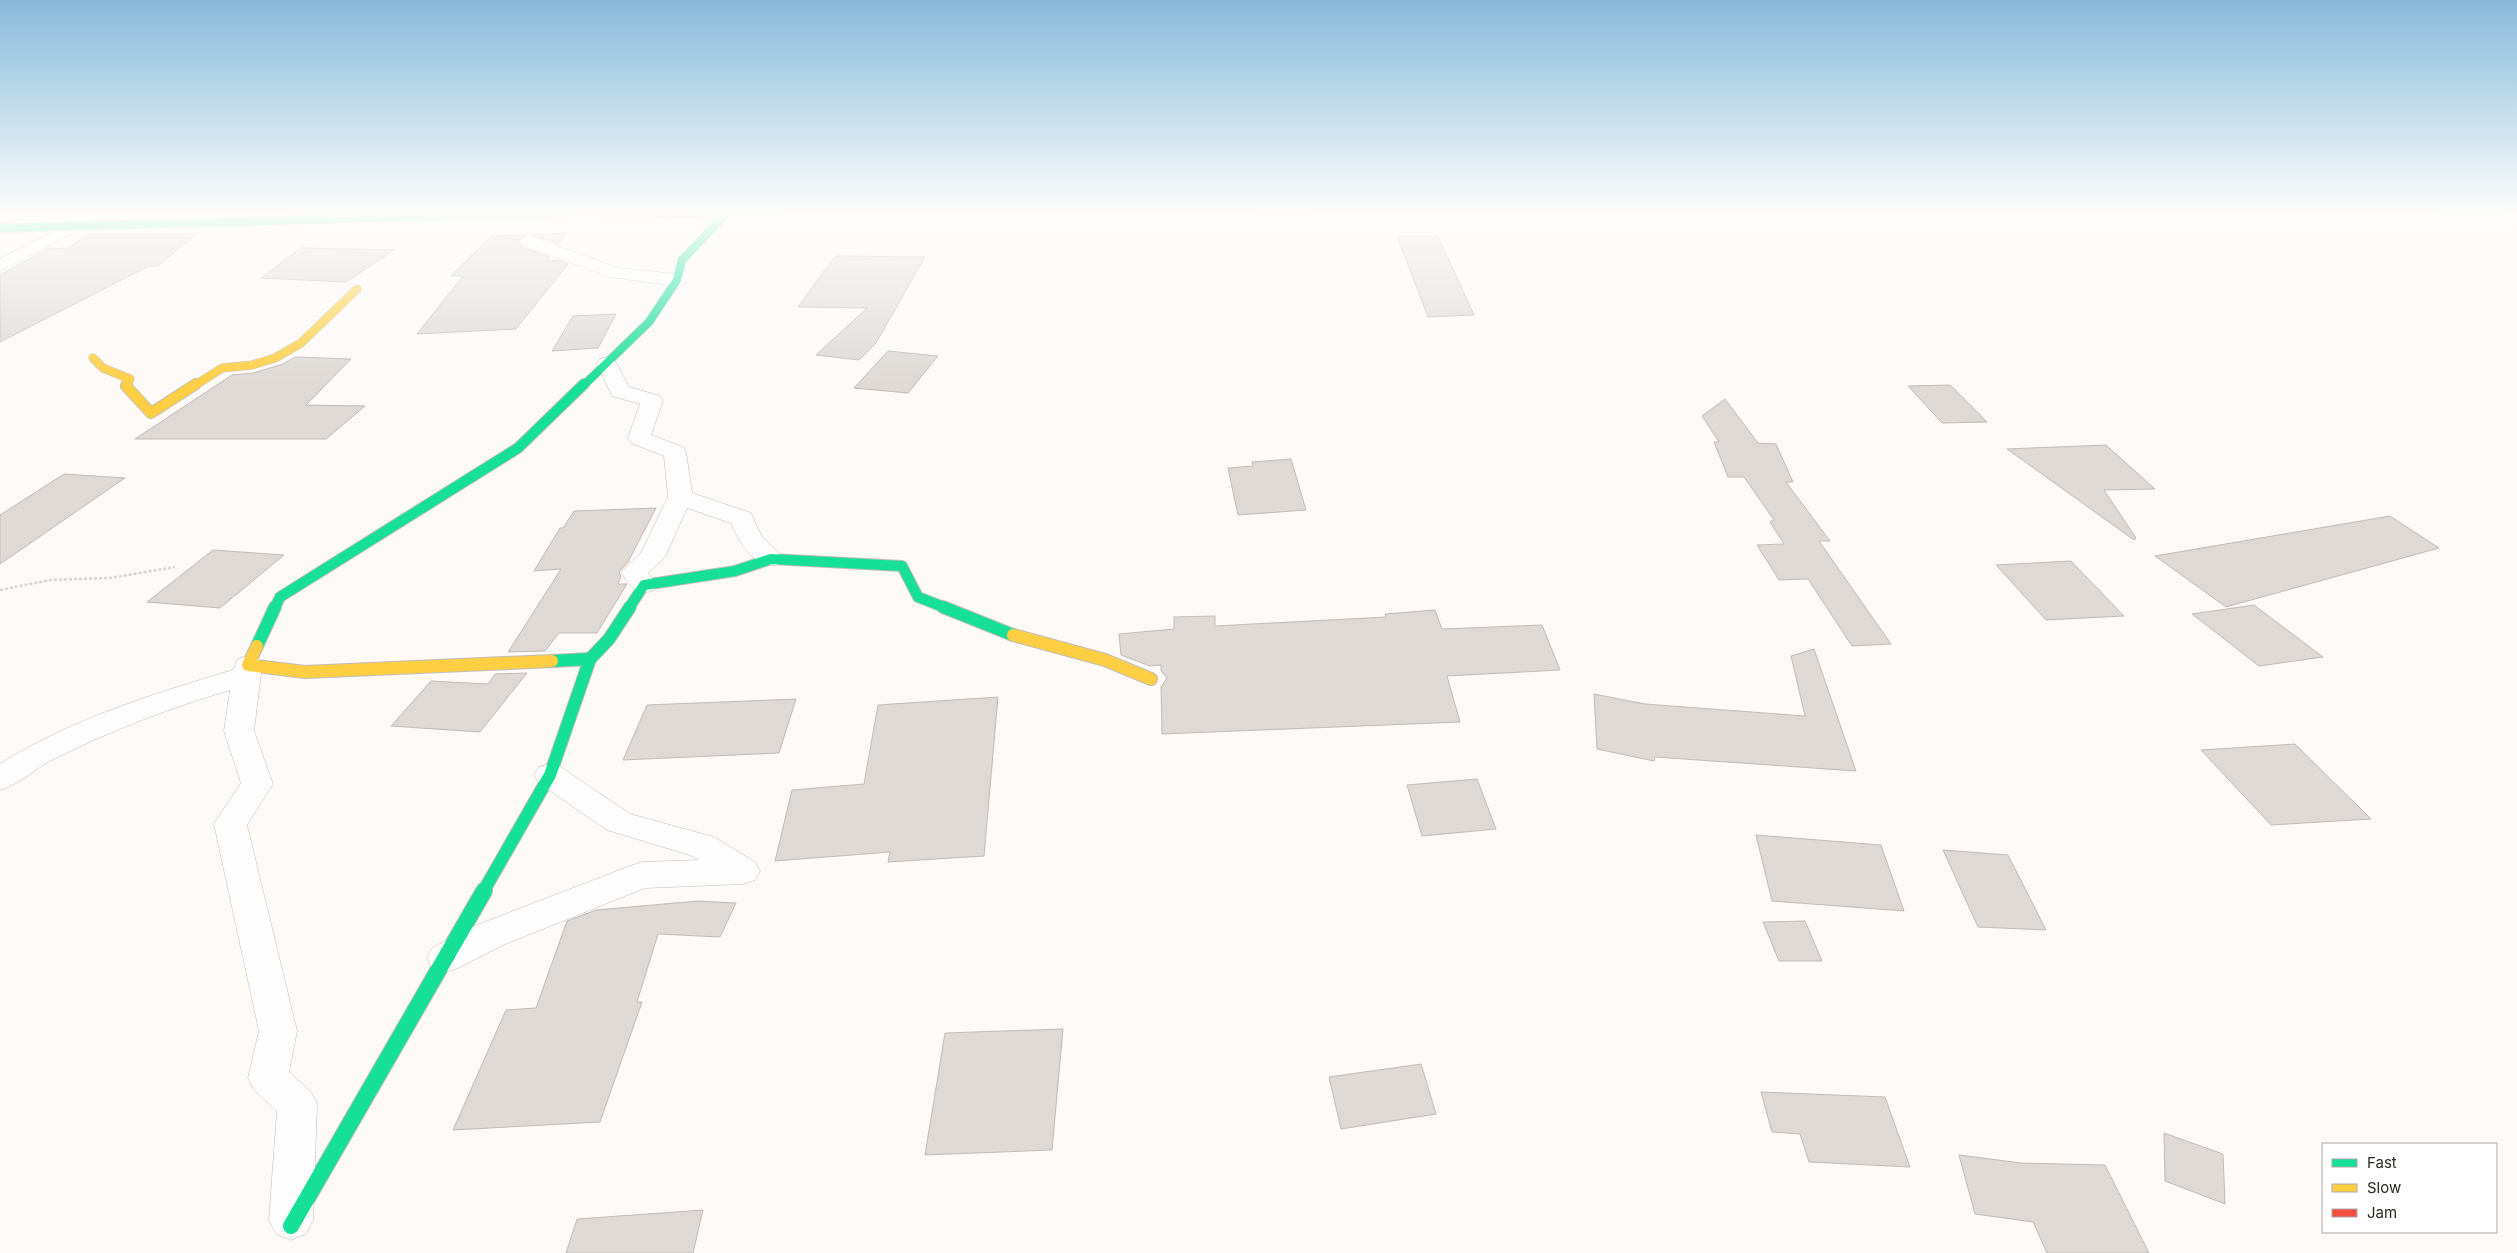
<svg xmlns="http://www.w3.org/2000/svg" width="2517" height="1253" viewBox="0 0 2517 1253" font-family="Inter,sans-serif">
<rect width="100%" height="100%" fill="#fdfaf8"/>
<!-- building -->
<g fill="#ded9d5" stroke="#c0bbb8">
<polygon points="566,233 558,244 531,235"/>
<polygon points="89,234 197,234 158,266 149,266 0,342 0,275 46,249 68,248"/>
<polygon points="525,235 518,241 522,247 550,257 547,261 559,260 568,264 516,329 417,334 463,276 451,276 491,236"/>
<polygon points="1397,236 1438,236 1474,315 1428,317"/>
<polygon points="301,248 394,250 346,282 261,278"/>
<polygon points="835,256 925,257 876,343 859,360 816,355 867,308 798,307"/>
<polygon points="616,314 598,348 552,351 573,316"/>
<polygon points="888,351 938,356 908,393 854,388"/>
<polygon points="295,357 351,359 306,405 365,406 326,439 135,439 232,375 253,373 283,364"/>
<polygon points="1950,385 1987,422 1942,423 1908,386"/>
<polygon points="1725,399 1758,443 1776,444 1793,482 1786,482 1830,541 1819,541 1891,644 1852,646 1808,579 1779,580 1757,545 1784,544 1770,522 1774,520 1744,477 1728,477 1714,442 1719,442 1702,416"/>
<polygon points="2106,445 2155,489 2104,490 2136,538 2134,540 2007,449"/>
<polygon points="1291,459 1306,510 1238,515 1228,468 1253,466 1252,462"/>
<polygon points="64,474 125,478 0,564 0,515"/>
<polygon points="656,508 628,562 619,572 621,576 618,584 627,584 597,633 559,633 545,651 508,652 561,569 534,571 560,528 563,528 574,511"/>
<polygon points="2390,516 2439,548 2226,607 2155,556"/>
<polygon points="213,550 284,555 220,608 147,602"/>
<polygon points="2071,561 2124,616 2046,620 1996,565"/>
<polygon points="2254,605 2323,657 2259,666 2192,614"/>
<polygon points="1435,610 1442,629 1542,625 1560,670 1447,676 1460,722 1162,734 1161,687 1167,678 1161,671 1161,665 1150,666 1121,655 1119,634 1174,629 1174,617 1215,616 1215,626 1386,617 1385,614"/>
<polygon points="1814,649 1856,771 1655,757 1654,761 1597,749 1594,694 1645,704 1805,716 1791,656"/>
<polygon points="527,673 480,732 391,726 431,681 488,684 495,674"/>
<polygon points="998,697 984,856 888,862 890,852 775,861 792,790 864,784 878,705"/>
<polygon points="796,699 779,753 623,760 647,705"/>
<polygon points="2295,744 2371,819 2271,825 2201,750"/>
<polygon points="1477,779 1496,829 1422,836 1407,785"/>
<polygon points="1756,835 1881,845 1904,911 1772,901"/>
<polygon points="1943,850 2008,855 2046,930 1978,927"/>
<polygon points="698,901 736,903 720,937 658,934 637,1002 642,1002 600,1122 453,1130 506,1010 536,1008 567,921 596,910"/>
<polygon points="1805,921 1822,961 1779,961 1763,922"/>
<polygon points="1063,1029 1052,1150 925,1155 945,1033"/>
<polygon points="1421,1064 1436,1114 1341,1129 1329,1077"/>
<polygon points="1761,1092 1885,1097 1910,1167 1809,1162 1800,1134 1772,1132"/>
<polygon points="2164,1133 2223,1154 2225,1204 2165,1181"/>
<polygon points="1959,1155 2021,1163 2105,1165 2149,1253 2047,1253 2033,1222 1975,1214"/>
<polygon points="703,1210 693,1253 566,1253 577,1219"/>
</g>
<g fill="none" stroke-linecap="round" stroke-linejoin="round">
<defs>
<g id="street">
<polygon points="43,211 64,211 62,215 22,232 10,232 7,228 10,224"/>
<polygon points="71,222 77,223 80,227 77,231 0,271 0,259"/>
<polygon points="529,236 619,268 677,274 684,276 686,280 684,284 677,286 610,277 523,245 520,241 523,237"/>
<path d="M 607,357 L 614,359 L 629,387 L 660,396 L 663,401 L 651,435 L 683,447 L 686,452 L 692,493 L 751,513 L 761,535 L 784,559 L 780,564 C 756,571 739,543 731,523 L 687,508 L 665,557 L 648,573 L 657,585 L 653,591 C 636,595 630,586 621,572 L 641,553 L 668,497 L 664,456 L 631,443 L 628,438 L 640,404 L 612,396 L 597,363 L 600,359 Z"/>
<path d="M 248,656 L 258,659 L 262,665 L 254,731 L 273,784 L 247,825 L 297,1031 L 289,1072 L 311,1092 L 317,1104 L 313,1220 L 306,1234 L 291,1240 L 276,1234 L 269,1220 L 277,1111 L 254,1090 L 248,1078 L 259,1031 L 214,824 L 241,783 L 224,731 L 230,690 C 170,708 112,730 56,758 C 36,767 21,784 0,790 L 0,764 C 71,719 153,694 233,670 L 238,659 Z"/>
<polygon points="550,764 561,767 630,814 714,837 755,862 760,871 755,880 743,884 645,888 503,945 458,968 445,972 432,968 427,958 432,948 477,925 630,866 642,862 699,860 690,855 607,830 539,783 534,775 539,767"/>
</g>
<g id="fast-far3">
<polyline points="2445,211 2503,211"/>
<polyline points="694,213 779,211"/>
<polyline points="0,228 580,212"/>
<polyline points="583,386 649,322 677,280 682,260 727,213"/>
</g>
<g id="fast-far2">
<polyline points="275,608 280,597 518,448 584,384"/>
<polyline points="629,608 644,585 735,571 771,559 902,566 918,597 946,608"/>
</g>
<g id="fast-far1">
<polyline points="943,607 1013,635"/>
<polyline points="257,646 275,607"/>
<polyline points="590,659 609,639 630,607"/>
<polyline points="483,892 550,775 590,659 552,661"/>
</g>
<polyline id="fast" points="291,1226 484,891"/>
<g id="slow-far2">
<polyline points="1258,211 1306,211"/>
<polyline points="93,358 103,368 130,379 126,386"/>
<polyline points="194,386 222,368 252,365 275,358 301,343 357,289"/>
</g>
<polyline id="slow-far1" points="127,384 126,386 151,413 196,384"/>
<g id="slow">
<polyline points="1013,635 1105,660 1151,679"/>
<polyline points="257,646 248,665 305,672 552,661"/>
</g>
<polyline id="jam" points="580,212 694,213"/>
</defs>
<!-- street casing -->
<use href="#street" stroke="#c0bcb8" stroke-width="1"/>
<!-- fast-far3 casing -->
<use href="#fast-far3" stroke="#c0bcb8" stroke-width="9"/>
<!-- fast-far2 casing -->
<use href="#fast-far2" stroke="#c0bcb8" stroke-width="12"/>
<!-- fast-far1 casing -->
<use href="#fast-far1" stroke="#c0bcb8" stroke-width="14"/>
<!-- fast casing -->
<use href="#fast" stroke="#c0bcb8" stroke-width="18"/>
<!-- slow-far2 casing -->
<use href="#slow-far2" stroke="#c0bcb8" stroke-width="9"/>
<!-- slow-far1 casing -->
<use href="#slow-far1" stroke="#c0bcb8" stroke-width="12"/>
<!-- slow casing -->
<use href="#slow" stroke="#c0bcb8" stroke-width="14"/>
<!-- jam casing -->
<use href="#jam" stroke="#c0bcb8" stroke-width="9"/>
<!-- path -->
<polyline stroke="#d8d6d5" stroke-width="2.5" stroke-dasharray="3 2" stroke-linecap="butt" points="0,590 50,580 110,578 175,567"/>
<!-- street -->
<use href="#street" fill="#fffefe" fill-rule="evenodd"/>
<!-- fast-far3 -->
<use href="#fast-far3" stroke="#16e098" stroke-width="8"/>
<!-- fast-far2 -->
<use href="#fast-far2" stroke="#16e098" stroke-width="10"/>
<!-- fast-far1 -->
<use href="#fast-far1" stroke="#16e098" stroke-width="12"/>
<!-- fast -->
<use href="#fast" stroke="#16e098" stroke-width="16"/>
<!-- slow-far2 -->
<use href="#slow-far2" stroke="#ffcf43" stroke-width="8"/>
<!-- slow-far1 -->
<use href="#slow-far1" stroke="#ffcf43" stroke-width="10"/>
<!-- slow -->
<use href="#slow" stroke="#ffcf43" stroke-width="12"/>
<!-- jam -->
<use href="#jam" stroke="#f24e42" stroke-width="8"/>
</g>
<!-- sky -->
<linearGradient id="sky" x2="0" y2="1"><stop stop-color="#87bad8"/><stop offset="0.55" stop-color="#fefdfc"/><stop offset="1" stop-color="#fefdfc" stop-opacity="0"/></linearGradient>
<rect width="2517" height="386" fill="url(#sky)"/>
<!-- legend -->
<rect x="2322" y="1143" width="175" height="90" fill="#ffffff" stroke="#aba9a7"/>
<rect x="2332" y="1159" width="25" height="8" fill="#16e098" stroke="#aba9a7"/>
<text x="2367" y="1168" font-size="15" fill="#2e2822">Fast</text>
<rect x="2332" y="1184" width="25" height="8" fill="#ffcf43" stroke="#aba9a7"/>
<text x="2367" y="1193" font-size="15" fill="#2e2822">Slow</text>
<rect x="2332" y="1209" width="25" height="8" fill="#f24e42" stroke="#aba9a7"/>
<text x="2367" y="1218" font-size="15" fill="#2e2822">Jam</text>
</svg>
